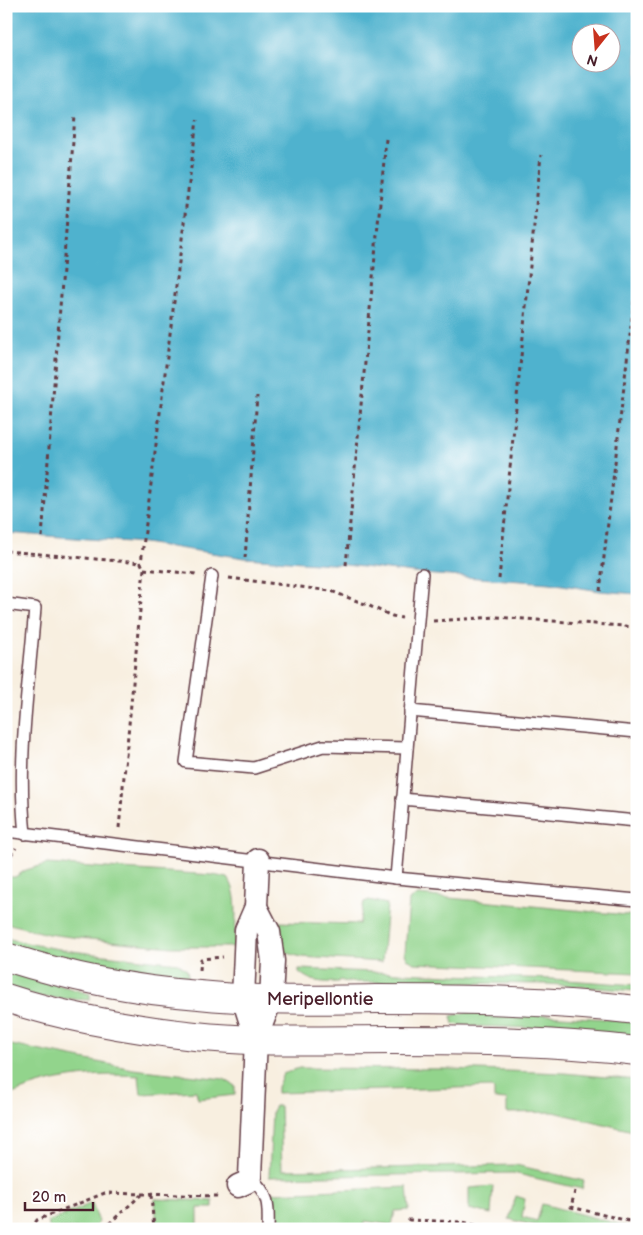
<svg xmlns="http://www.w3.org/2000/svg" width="643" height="1235" viewBox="0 0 643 1235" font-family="'Balsamiq Sans',sans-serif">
<rect width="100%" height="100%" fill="#fff"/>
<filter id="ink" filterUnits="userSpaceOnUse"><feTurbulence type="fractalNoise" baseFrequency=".02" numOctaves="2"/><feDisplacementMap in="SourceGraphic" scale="10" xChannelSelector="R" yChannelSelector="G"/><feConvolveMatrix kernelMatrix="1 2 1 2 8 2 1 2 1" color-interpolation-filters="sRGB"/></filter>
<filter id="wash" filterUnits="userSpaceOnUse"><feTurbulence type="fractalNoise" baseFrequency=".0096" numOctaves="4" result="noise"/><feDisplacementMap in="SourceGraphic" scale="20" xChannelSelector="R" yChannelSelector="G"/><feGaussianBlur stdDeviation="1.12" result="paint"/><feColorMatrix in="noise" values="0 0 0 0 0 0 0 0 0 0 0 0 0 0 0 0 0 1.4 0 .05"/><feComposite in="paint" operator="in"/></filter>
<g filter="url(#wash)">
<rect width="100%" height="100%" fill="#f8efe0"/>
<!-- green -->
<g fill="#92d48c" stroke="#6e7a5c">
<path d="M 47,864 L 213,875 L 228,878 C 240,894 235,928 234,947 L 172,947 L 80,938 L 48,934 L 6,923 L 6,877 L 15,877 L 26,870 Z"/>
<polygon points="418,895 637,916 637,973 415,963 407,959 405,953 409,900"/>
<polygon points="369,900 387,904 382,962 301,957 284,952 277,922 359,924 364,902"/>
<path d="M 6,938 C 62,953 120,956 178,963 L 187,970 L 189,980 C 127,977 66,961 6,946 Z"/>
<path d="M 299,969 L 552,979 L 637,985 L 637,991 L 548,984 L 348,982 L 339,980 L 338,982 C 323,983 310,982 299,972 Z"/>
<polygon points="6,970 90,994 90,1000 40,997 6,987"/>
<polygon points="485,1011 637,1021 637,1036 532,1028 468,1026 453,1024 451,1016 468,1012"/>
<path d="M 6,1044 L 133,1069 L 224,1079 L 235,1086 L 235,1095 L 198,1099 L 196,1091 L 141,1094 L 139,1076 C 94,1073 48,1077 6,1097 Z"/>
<polygon points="299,1068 448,1069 564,1073 637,1080 637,1132 554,1112 507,1113 507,1100 494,1099 494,1090 491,1087 277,1093 277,1087 283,1074"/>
<polygon points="275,1106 280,1106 282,1170 516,1165 584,1181 582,1189 513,1173 269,1177 272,1111"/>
<polygon points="493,1186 491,1214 469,1209 469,1188"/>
<polygon points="407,1187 409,1210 395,1211 392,1225 365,1221 363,1229 296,1229 272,1213 272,1193"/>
<polygon points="516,1196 525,1199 522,1217 537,1221 542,1204 637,1229 548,1229 509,1219"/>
<polygon points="155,1199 213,1201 213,1208 198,1208 198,1229 157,1229"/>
<polygon points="92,1203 99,1222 93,1229 49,1229 48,1222"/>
</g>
<!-- water -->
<path fill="#4fb2ce" stroke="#4c687c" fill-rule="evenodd" d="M 6,6 L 637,6 L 637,594 L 600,591 L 550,583 L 422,574 L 346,565 L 245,558 L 144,543 L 6,533 ZM 580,32 L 610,32 L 610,62 L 580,62 Z"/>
</g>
<g filter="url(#ink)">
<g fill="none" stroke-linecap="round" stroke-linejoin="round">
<defs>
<g id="lane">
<polyline points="212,576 186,762 254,768 323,746 407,748"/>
<path d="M 6,604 L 35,608 C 29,683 17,759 25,834"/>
<polyline points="410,711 637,732"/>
<polyline points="402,799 637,821"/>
<polyline points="6,831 396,878 637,900"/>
<polyline points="396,878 422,574"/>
<path d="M 250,1177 C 269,1194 269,1204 268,1229"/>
</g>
<g id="street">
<polyline points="256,1039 243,998 246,930 256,907 258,860"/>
<polyline points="238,1186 247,1182 250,1177 256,1039 271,999 273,961 269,932 256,907"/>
</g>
<g id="primary">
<path d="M 6,957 C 69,977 133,990 199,995 C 258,1001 317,1000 376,999 C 463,999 550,1000 637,1010"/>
<path d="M 6,998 C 67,1018 131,1029 195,1036 C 260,1043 326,1040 391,1040 C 473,1040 555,1041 637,1051"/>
</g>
</defs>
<!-- lane casing -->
<use href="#lane" stroke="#643e46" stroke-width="14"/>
<!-- street casing -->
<use href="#street" stroke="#643e46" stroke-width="25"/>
<!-- primary casing -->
<use href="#primary" stroke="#643e46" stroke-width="30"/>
<!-- path -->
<g stroke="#643e46" stroke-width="3" stroke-dasharray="4 4" stroke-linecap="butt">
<polyline points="42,537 75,116"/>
<polyline points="6,551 141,563"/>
<polyline points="245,558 257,396"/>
<polyline points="346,565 386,139"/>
<polyline points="144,569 196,574"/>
<polyline points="229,578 331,591 365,604 392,616 402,618"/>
<polyline points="499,579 541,155"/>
<polyline points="600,591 637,275"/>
<polyline points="433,621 496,617 637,627"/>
<polyline points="119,828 144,569 141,563 197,120"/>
<polyline points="6,862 16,848"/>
<polyline points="200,970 201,959 223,957"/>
<polyline points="575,1191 571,1207 637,1223"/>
<polyline points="151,1195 154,1229"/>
<polyline points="31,1229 37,1220 105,1193 216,1196 219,1195"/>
<polyline points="103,1229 141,1195"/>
<polyline points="408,1229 409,1220 463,1222 491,1229"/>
</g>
<!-- lane -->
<use href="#lane" stroke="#fff" stroke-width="11"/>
<!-- street -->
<use href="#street" stroke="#fff" stroke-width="22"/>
<!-- primary -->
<use href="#primary" stroke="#fff" stroke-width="28"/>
</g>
</g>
<g text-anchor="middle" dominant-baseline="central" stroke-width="5" stroke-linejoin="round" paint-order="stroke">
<!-- street labels -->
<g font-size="18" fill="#4a1f2b" stroke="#fff">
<text x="320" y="999">Meripellontie</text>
</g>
</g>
<!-- margin -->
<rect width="643" height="1235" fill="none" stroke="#fff" stroke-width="25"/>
<!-- north arrow -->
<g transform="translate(596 48) rotate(197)"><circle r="24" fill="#ffffff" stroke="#b7a5aa"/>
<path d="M0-4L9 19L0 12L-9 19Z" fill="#c8321e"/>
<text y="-8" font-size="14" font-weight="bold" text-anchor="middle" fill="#4a1f2b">N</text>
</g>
<!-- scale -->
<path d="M25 1202v8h68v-8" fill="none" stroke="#4a1f2b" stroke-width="2.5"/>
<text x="32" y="1202" font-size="15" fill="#4a1f2b" stroke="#ffffff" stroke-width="4" paint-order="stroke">20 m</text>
</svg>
